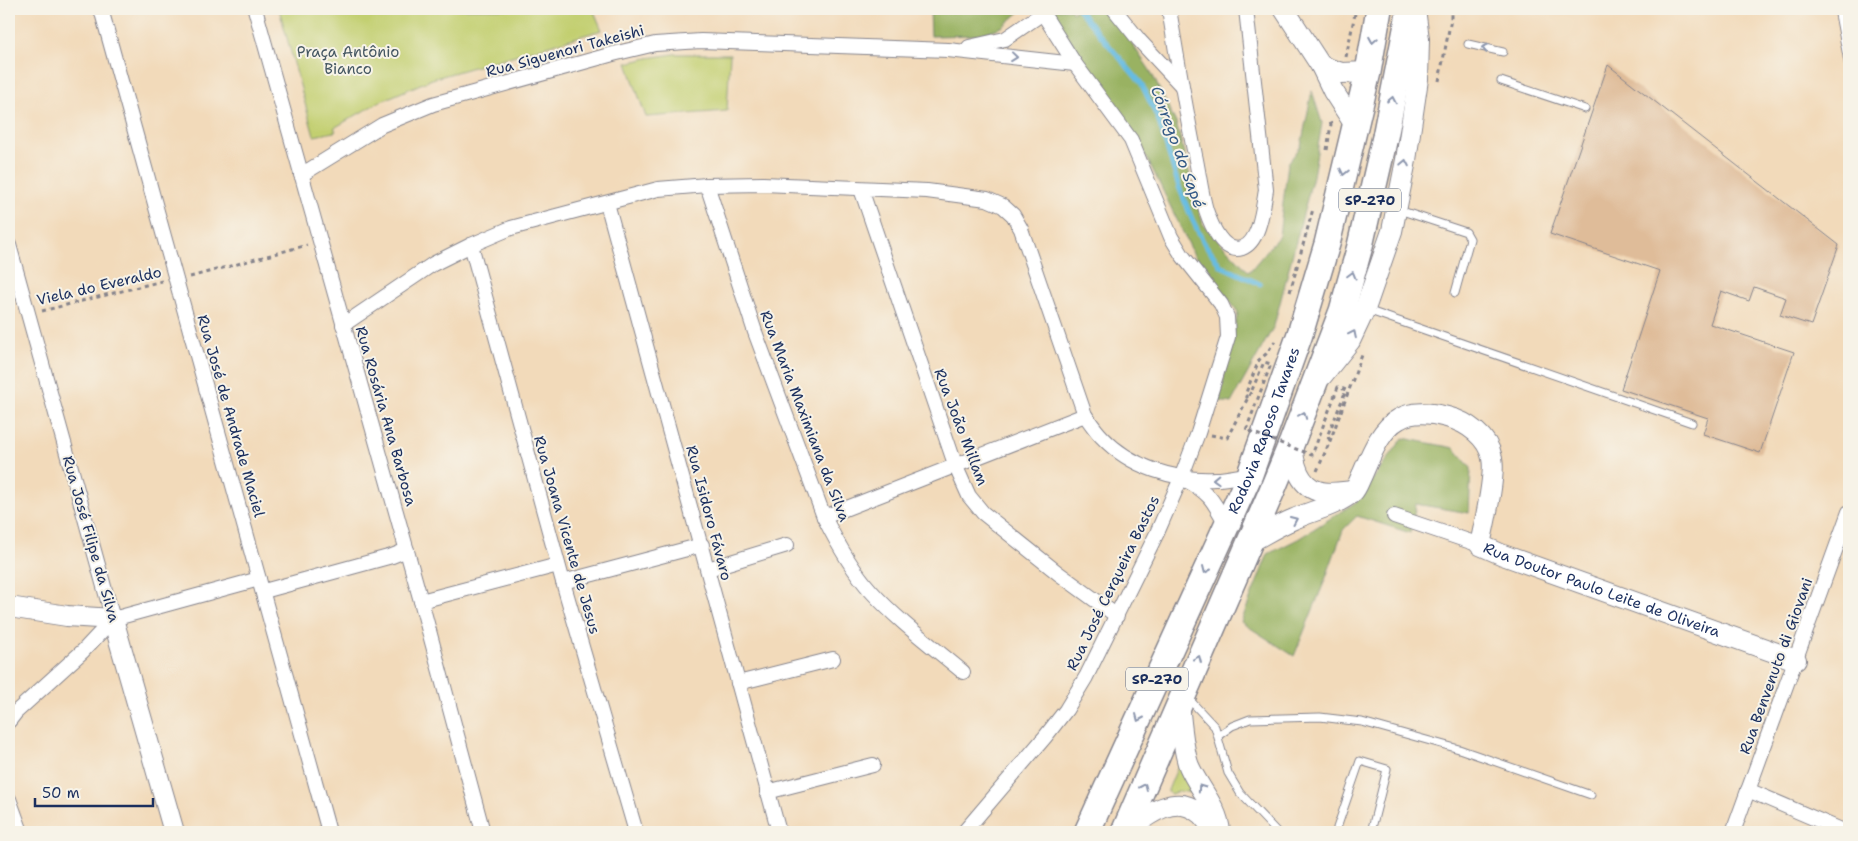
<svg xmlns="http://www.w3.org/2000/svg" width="1858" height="841" viewBox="0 0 1858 841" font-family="'Shantell Sans',sans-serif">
<rect width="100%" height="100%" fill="#f7f3e8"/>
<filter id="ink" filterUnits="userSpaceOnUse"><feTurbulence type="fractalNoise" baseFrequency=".02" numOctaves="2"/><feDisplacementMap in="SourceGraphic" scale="10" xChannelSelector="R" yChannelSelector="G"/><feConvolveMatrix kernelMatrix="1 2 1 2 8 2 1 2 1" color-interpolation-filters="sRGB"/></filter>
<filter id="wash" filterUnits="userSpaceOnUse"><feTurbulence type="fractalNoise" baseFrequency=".0096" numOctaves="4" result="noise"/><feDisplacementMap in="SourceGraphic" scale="20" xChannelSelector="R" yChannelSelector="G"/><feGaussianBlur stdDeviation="1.12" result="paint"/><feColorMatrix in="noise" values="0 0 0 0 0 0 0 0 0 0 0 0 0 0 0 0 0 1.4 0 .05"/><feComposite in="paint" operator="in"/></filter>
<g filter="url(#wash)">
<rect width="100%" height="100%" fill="#f2daba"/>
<!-- green -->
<g fill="#c2cf70" stroke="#6e7f67">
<polygon points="279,9 593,9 602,30 432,79 379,102 334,128 336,131 334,132 314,136"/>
<polygon points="674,54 730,54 727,111 646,117 627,63 648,58"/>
<polygon points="1181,764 1194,793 1178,791 1171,794 1168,792 1168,790 1178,766"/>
</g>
<!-- forest -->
<g fill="#99b262" stroke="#5a7060">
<polygon points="930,9 1023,9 1002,27 979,35 931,36"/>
<path d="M 1050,9 L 1071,9 L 1072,12 C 1086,7 1101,6 1112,14 L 1151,72 L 1176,123 L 1203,224 L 1249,272 L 1279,236 L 1288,163 L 1301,146 L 1312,91 L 1322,123 L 1313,176 L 1274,326 L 1231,403 L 1219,401 L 1238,312 L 1194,255 L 1148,160 Z"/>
<polygon points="1403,438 1454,448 1471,468 1469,513 1416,504 1410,533 1357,516 1343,530 1325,580 1294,656 1241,622 1268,554 1298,539 1356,502"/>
</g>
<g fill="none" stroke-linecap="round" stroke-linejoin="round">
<!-- stream -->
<polyline stroke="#66bce2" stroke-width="5" points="1078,9 1141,83 1158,119 1179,187 1192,219 1204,243 1221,266 1260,284"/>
</g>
<g id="blocks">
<!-- building -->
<polygon fill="#dfbc99" points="1608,65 1839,245 1811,325 1780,315 1786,298 1754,287 1749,301 1721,291 1710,324 1794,352 1760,453 1703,434 1708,418 1621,389 1660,271 1550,234"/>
</g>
</g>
<g filter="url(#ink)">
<use href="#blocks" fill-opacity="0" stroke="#86848c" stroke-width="1"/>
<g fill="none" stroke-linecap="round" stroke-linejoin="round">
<defs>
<g id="lane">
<polyline points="1838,9 1849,67"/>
<polyline points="1468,44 1503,52"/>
<polyline points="1501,81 1585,109"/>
<polyline points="1399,210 1466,232 1470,239 1455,293"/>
<polyline points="1367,310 1692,423"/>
<polyline points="1188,698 1215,727 1228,773 1240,793 1277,832"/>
<polyline points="1218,736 1232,726 1250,719 1320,717 1362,722 1459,749 1591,795"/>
<polyline points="1339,832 1337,828 1360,761 1387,769 1371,832"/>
</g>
<g id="street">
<polyline points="101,9 329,832"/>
<polyline points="255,9 421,601 483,832"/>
<polyline points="1114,9 1139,40 1181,85"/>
<path d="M 1169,9 C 1177,58 1185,106 1195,155 C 1199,173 1201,193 1206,210 C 1211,225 1223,254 1242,248 C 1260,242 1263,206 1266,190 L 1246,9"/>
<polyline points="969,47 1005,39 1043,13"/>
<polyline points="301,175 382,125 433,104 613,54 655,44 701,41 948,50 1075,64"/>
<path d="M 707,185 L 755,332 L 824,517 C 837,543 852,570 871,591 C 898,621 932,646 963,672"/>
<polyline points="861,189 956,467 969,496 983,513 1058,573 1117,616"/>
<polyline points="607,203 779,832"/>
<polyline points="9,245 113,619"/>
<polyline points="471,245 563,582 636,832"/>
<path d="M 343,325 L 433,264 L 471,245 L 511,228 L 658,189 L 707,185 L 763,184 L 927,191 L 987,199 L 1003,206 L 1013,215 L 1021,229 L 1085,415 C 1090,422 1095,430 1102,437 C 1130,467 1175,481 1215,479 C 1227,479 1238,476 1250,474"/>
<path d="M 1184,479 C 1210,493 1213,500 1227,526"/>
<polyline points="1394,516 1480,545"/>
<polyline points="824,517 1085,415"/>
<polyline points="708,569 787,545"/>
<polyline points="563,582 702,545"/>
<polyline points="264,591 392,556 407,550"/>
<polyline points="421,601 558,565"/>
<polyline points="738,683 833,659"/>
<polyline points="9,721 16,712 83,651 113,619 259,579"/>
<polyline points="1748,790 1846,832"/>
<polyline points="767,792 873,765"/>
<polyline points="9,799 21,832"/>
<polyline points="964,832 1045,737 1066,710 1086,677 1157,533 1181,478 1198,433 1228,337 1227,317 1221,304 1182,255 1171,237 1131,140 1075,64 1040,9"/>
<polyline points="1733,832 1849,512"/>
</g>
<g id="secondary">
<polyline points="1284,9 1321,66 1333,91 1355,125"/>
<polyline points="1321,66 1341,73 1368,72"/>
<polyline points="1322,376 1350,341 1365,309 1392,231 1406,160 1418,79 1419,39 1415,9"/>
<path d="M 1292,442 C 1293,460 1298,485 1318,491 C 1328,495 1342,492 1353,491"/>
<path id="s1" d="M 1250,542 C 1265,534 1279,525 1294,519 C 1314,510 1336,506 1353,492 C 1357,488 1359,481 1362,475 C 1370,457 1380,429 1399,419 C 1413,410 1432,413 1447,417 C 1467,422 1488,437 1492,458 C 1496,476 1484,525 1480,545 L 1503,555 L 1796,660"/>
<polyline points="9,607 67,616 113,619 174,832"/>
<path d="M 1179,704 C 1181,721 1183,751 1189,766 C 1199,789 1218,807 1220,832"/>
<path d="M 1124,832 C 1144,818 1173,792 1198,812 C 1205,816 1209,826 1217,832"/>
</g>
<g id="highway">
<path id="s2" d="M 1087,832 L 1250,474 L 1300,334 L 1327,244 L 1368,72 L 1379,9"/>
<polyline points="1124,832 1271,493 1292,442 1342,311 1360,246 1385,137 1410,9"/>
</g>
</defs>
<!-- lane casing -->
<use href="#lane" stroke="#86848c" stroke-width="9"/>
<!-- street casing -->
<use href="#street" stroke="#86848c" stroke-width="16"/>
<!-- secondary casing -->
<use href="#secondary" stroke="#86848c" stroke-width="22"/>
<!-- highway casing -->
<use href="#highway" stroke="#86848c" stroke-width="28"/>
<!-- path -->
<g stroke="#86848c" stroke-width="3" stroke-dasharray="4 4" stroke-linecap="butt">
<polyline points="1346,57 1356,9"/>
<polyline points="1439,81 1451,19 1451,9"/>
<polyline points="1327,150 1331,124 1329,119"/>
<polyline points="190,277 307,245"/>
<polyline points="1290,292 1313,209"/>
<polyline points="42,311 162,281"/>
<polyline points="1248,398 1245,395 1259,360 1266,354 1275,341"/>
<polyline points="1211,435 1227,438 1252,390"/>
<polyline points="1330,440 1327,436 1335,418"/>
<polyline points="1317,471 1330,441 1362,355"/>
</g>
<!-- lane -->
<use href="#lane" stroke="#fff" stroke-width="7"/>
<!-- street -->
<use href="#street" stroke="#fff" stroke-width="14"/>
<!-- secondary -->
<use href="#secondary" stroke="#fff" stroke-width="20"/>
<!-- highway -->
<use href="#highway" stroke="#fff" stroke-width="25"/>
<!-- path-bridge -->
<polyline stroke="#86848c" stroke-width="3" stroke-dasharray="4 4" stroke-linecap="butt" points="1252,390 1264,362 1271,364 1246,430 1312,455 1338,387 1346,390 1335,418"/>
</g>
<!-- one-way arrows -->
<defs><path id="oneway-chevron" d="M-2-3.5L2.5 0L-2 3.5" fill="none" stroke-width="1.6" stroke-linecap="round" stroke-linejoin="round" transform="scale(1.25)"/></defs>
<g stroke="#8d97ae">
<use href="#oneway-chevron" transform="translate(1373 40) rotate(100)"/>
<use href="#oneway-chevron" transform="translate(1485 48) rotate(-167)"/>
<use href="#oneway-chevron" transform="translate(1014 57) rotate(6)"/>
<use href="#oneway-chevron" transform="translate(1392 100) rotate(-79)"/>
<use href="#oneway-chevron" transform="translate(1405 163) rotate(-79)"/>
<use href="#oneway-chevron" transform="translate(1344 172) rotate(103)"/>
<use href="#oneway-chevron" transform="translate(1352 275) rotate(-75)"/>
<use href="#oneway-chevron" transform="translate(1353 334) rotate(-64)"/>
<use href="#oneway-chevron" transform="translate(1303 415) rotate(-69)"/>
<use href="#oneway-chevron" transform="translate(1216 479) rotate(178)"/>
<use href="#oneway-chevron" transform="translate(1294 520) rotate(-24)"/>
<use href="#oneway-chevron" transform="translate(1206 570) rotate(114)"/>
<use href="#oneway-chevron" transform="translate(1198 659) rotate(-66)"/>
<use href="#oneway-chevron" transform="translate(1139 718) rotate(114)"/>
<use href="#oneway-chevron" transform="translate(1144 787) rotate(-66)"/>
<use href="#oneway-chevron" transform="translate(1201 788) rotate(-125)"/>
</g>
</g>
<g text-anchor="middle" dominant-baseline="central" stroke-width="4" stroke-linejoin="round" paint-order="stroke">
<!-- shield labels -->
<g fill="#f7f3e8" stroke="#5d6a87" stroke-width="1">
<rect x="1339" y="188.5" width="62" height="23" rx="4"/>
<rect x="1126" y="667.5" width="62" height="23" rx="4"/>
</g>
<g font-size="14" font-weight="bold" fill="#1b2f5e">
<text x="1370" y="200">SP-270</text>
<text x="1157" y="679">SP-270</text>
</g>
<!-- street labels -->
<g font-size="15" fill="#1b2f5e" stroke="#f7f3e8">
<text transform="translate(565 51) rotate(-15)">Rua Siguenori Takeishi</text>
<text transform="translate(99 286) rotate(-13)">Viela do Everaldo</text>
<text transform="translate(231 416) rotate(74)">Rua José de Andrade Maciel</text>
<text transform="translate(386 416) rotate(74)">Rua Rosária Ana Barbosa</text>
<text transform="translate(805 416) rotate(69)">Rua Maria Maximiana da Silva</text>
<text transform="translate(961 427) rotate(69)">Rua João Millam</text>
<text stroke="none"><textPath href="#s2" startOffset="439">Rodovia Raposo Tavares</textPath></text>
<text transform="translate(709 513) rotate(75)">Rua Isidoro Fávaro</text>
<text transform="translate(567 535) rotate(74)">Rua Joana Vicente de Jesus</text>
<text transform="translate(91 539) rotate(74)">Rua José Filipe da Silva</text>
<text transform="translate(1113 583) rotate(-64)">Rua José Cerqueira Bastos</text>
<text stroke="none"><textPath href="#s1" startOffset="534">Rua Doutor Paulo Leite de Oliveira</textPath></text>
<text transform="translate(1776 666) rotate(-70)">Rua Benvenuto di Giovani</text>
</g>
<!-- park labels -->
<g font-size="15" fill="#455762" stroke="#f7f3e8">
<text x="348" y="52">Praça Antônio<tspan x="348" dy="17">Bianco</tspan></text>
</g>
<!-- water labels -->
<g font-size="16" font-style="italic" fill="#325986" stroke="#f7f3e8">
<text transform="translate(1178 147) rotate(70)">Córrego do Sapé</text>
</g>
</g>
<!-- margin -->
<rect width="1858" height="841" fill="none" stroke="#f7f3e8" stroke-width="30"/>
<!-- scale -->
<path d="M35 798v8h118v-8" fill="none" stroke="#1b2f5e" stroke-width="2.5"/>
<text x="42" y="798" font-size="15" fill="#1b2f5e" stroke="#f7f3e8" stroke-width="4" paint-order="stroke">50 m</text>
</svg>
